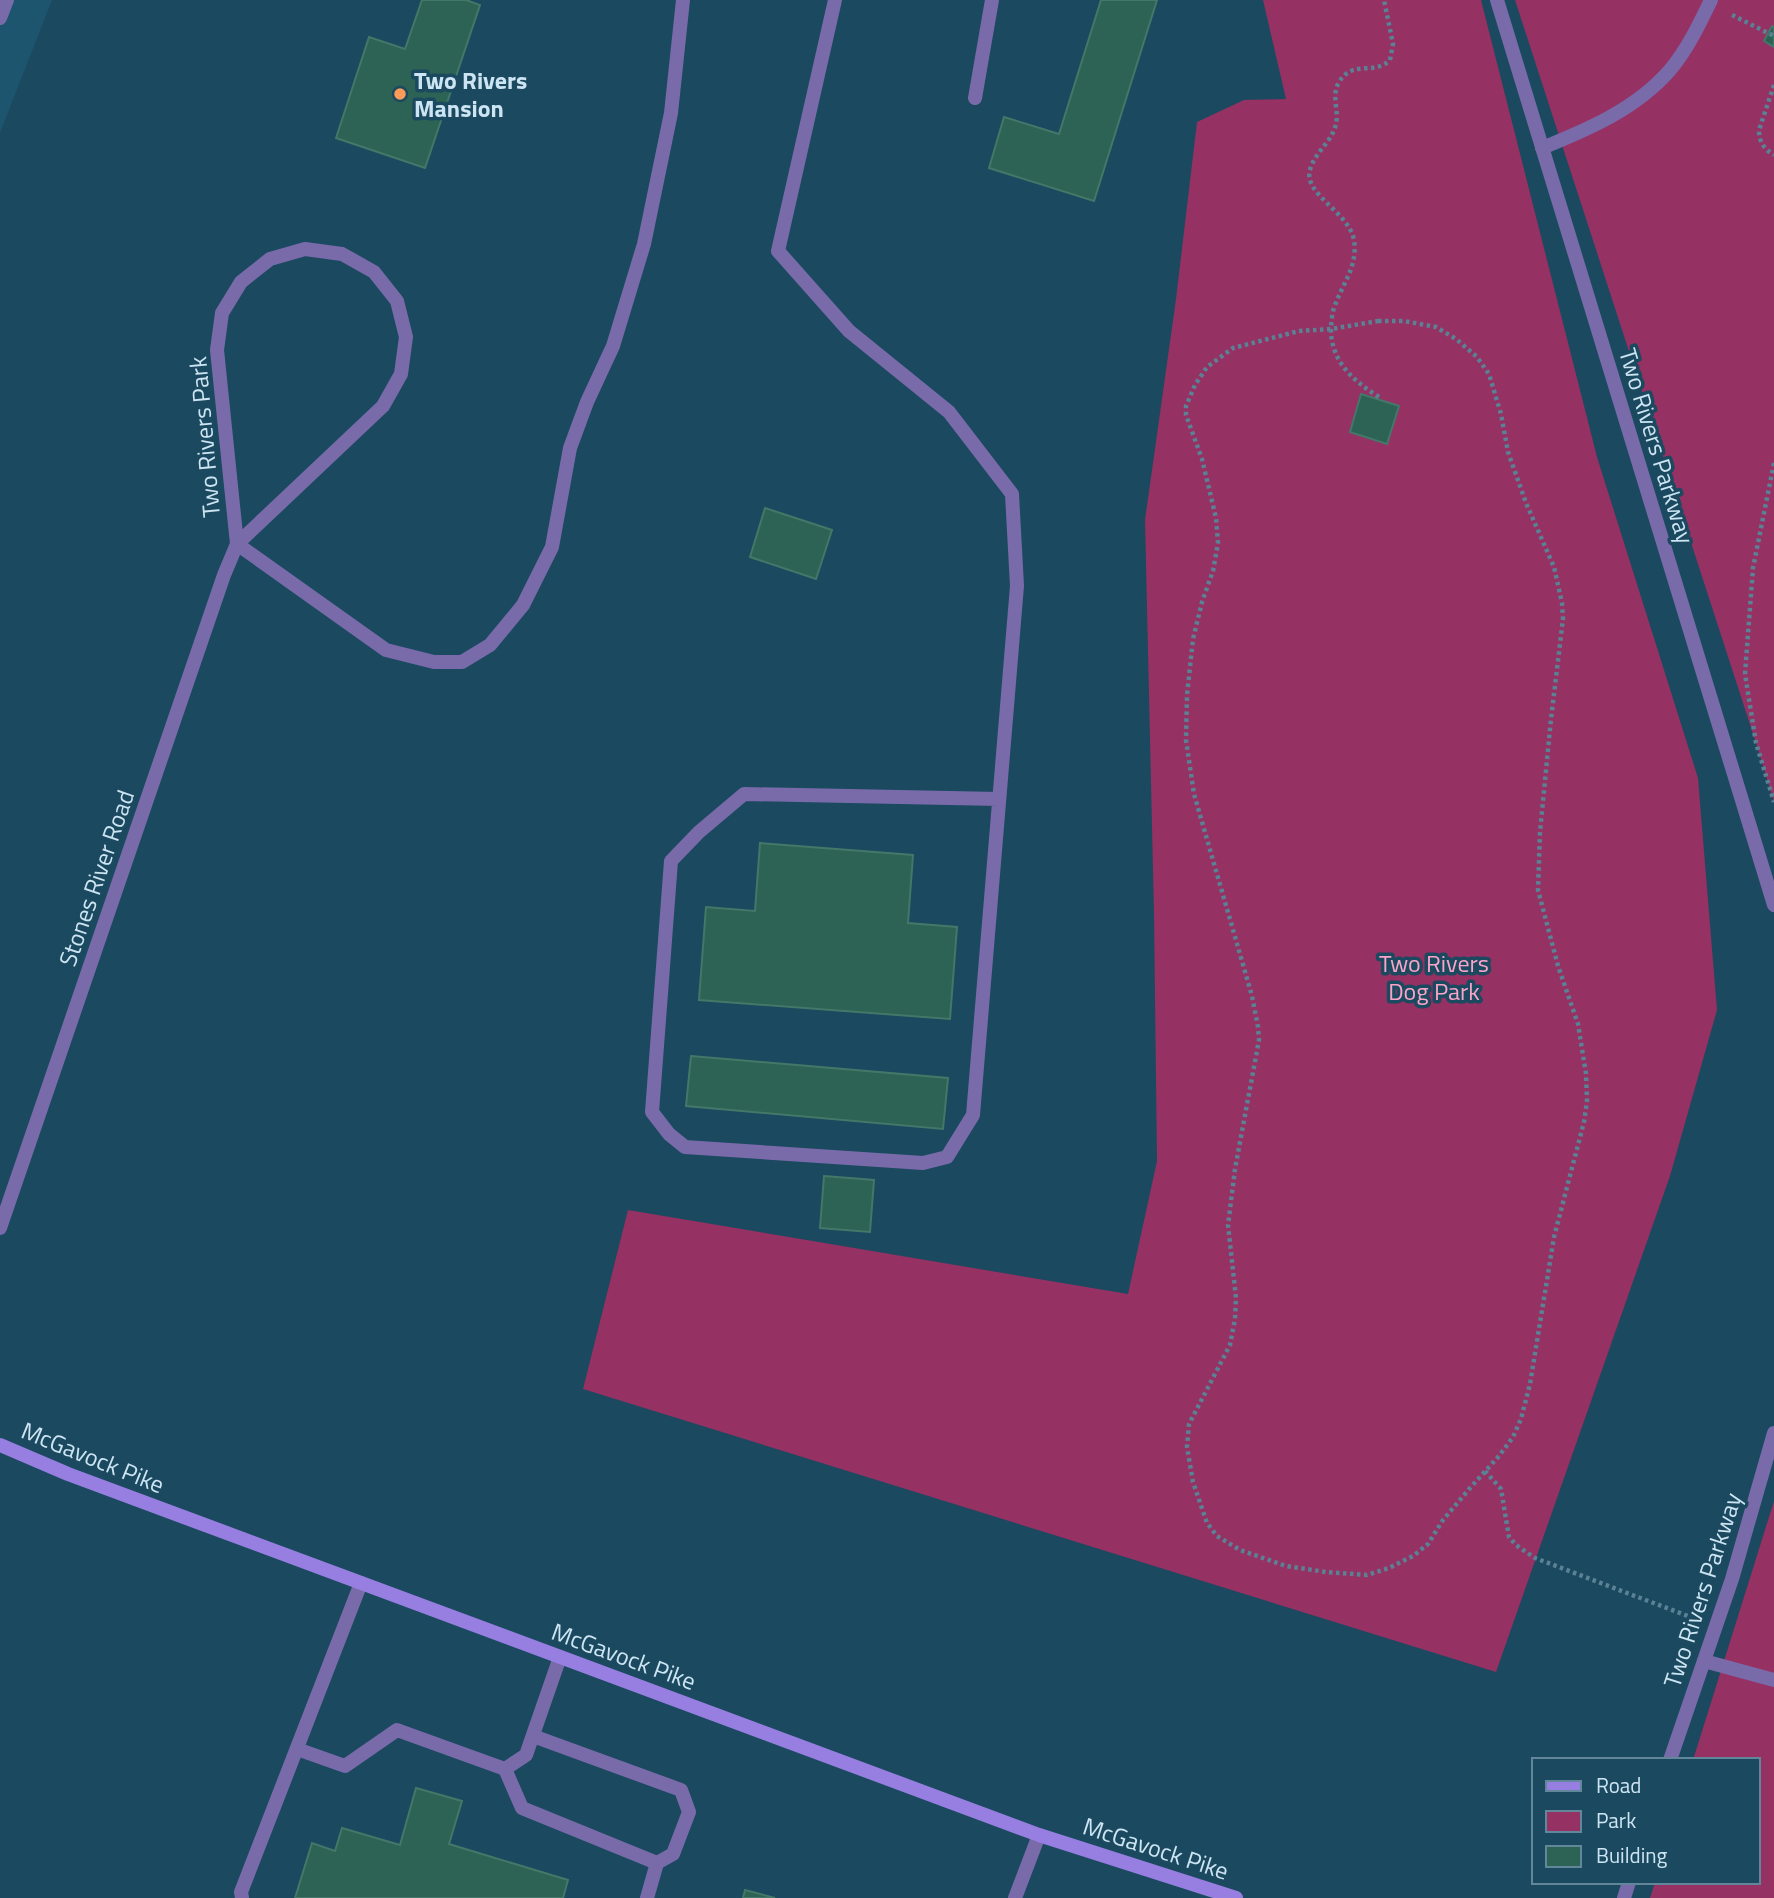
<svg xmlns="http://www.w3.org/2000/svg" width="1774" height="1898" viewBox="0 0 1774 1898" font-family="'Titillium Web',sans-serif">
<rect width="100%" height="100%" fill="#1b495f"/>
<!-- built -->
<polygon fill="#1d556f" points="0,0 52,0 0,133"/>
<!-- green -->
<g fill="#953163">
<polygon points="1263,0 1481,0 1597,457 1698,778 1717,1010 1670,1176 1496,1672 583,1389 628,1210 1128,1294 1157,1161 1154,914 1145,520 1176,299 1197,122 1244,100 1286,99"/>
<polygon points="1515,0 1774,0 1774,802 1756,743"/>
<polygon points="1774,1501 1774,1898 1650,1898 1655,1882 1758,1882 1758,1760 1693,1760"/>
</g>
<!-- building -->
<g fill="#2d6354" stroke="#437869" stroke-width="2">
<polygon points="422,0 466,0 480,5 425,168 336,138 369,37 405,49"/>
<polygon points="1101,0 1157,0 1094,201 989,168 1004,117 1059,134"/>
<polygon points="1772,26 1774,27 1774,47 1764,41"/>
<polygon points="1361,394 1399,406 1387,444 1350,432"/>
<polygon points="765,508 832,530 816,579 750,557"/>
<polygon points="760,843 913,855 908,923 957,927 950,1019 699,1000 706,907 755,911"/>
<polygon points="691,1056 948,1078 943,1129 686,1106"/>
<polygon points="824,1176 874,1180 870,1232 820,1228"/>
<polygon points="416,1788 462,1801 449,1844 568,1880 563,1898 295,1898 312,1843 335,1851 342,1828 400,1845"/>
<polygon points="745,1890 775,1898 743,1898"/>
</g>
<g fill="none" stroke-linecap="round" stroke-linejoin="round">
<!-- path -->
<g stroke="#5b8194" stroke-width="4.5" stroke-dasharray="3.5 3.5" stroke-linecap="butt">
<polyline points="1732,15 1774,36"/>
<path d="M 1774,85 L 1759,130 C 1759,142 1764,149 1774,155"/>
<polygon points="1378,321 1404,321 1436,327 1456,339 1477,357 1489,374 1501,414 1508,452 1526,503 1554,567 1562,603 1563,619 1551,719 1540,832 1538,890 1558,966 1578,1024 1586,1074 1587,1101 1584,1122 1554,1237 1530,1384 1521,1419 1513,1437 1499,1456 1470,1488 1443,1520 1428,1544 1413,1556 1389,1568 1367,1575 1326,1572 1286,1566 1240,1550 1217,1536 1207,1523 1193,1482 1187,1447 1189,1424 1230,1345 1235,1319 1236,1298 1228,1225 1235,1169 1259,1040 1258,1027 1252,996 1194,794 1186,740 1187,695 1193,639 1202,602 1213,571 1218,543 1216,518 1202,459 1186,415 1186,406 1195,385 1207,367 1233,348 1299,331 1331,329"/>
<path d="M 1379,397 C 1352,380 1330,361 1331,326 C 1332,319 1332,312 1335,305 C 1343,283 1358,266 1354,240 C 1349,212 1303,194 1310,170 C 1314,153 1332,142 1336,124 C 1339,110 1331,95 1339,82 C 1353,59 1374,76 1390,60 L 1393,44 L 1384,0"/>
<polyline points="1774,463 1753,568 1745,674 1756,743 1774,802"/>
<polyline points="1485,1471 1501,1489 1509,1537 1516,1545 1535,1558 1693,1618"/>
</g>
<!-- lane -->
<g stroke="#796baa" stroke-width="14">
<polyline points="835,0 778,251 849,331 949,412 1012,494 1017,586 973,1115 947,1157 923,1163 685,1147 669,1134 652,1112 671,861 699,832 744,794 999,799"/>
<polyline points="1497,0 1774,905"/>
<polyline points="0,18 7,0"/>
<polyline points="975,98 992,0"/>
<path d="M 1542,148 C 1589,129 1636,109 1670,70 C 1687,50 1700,23 1711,0"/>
<polyline points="237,544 386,650 434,662 462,662 490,645 523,605 552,547 570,448 587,402 613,346 644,244 671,113 683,0"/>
<polyline points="1704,1661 1774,1680"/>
<polyline points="297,1749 345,1766 397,1730 505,1769 526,1755 560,1657"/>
<polyline points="1670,1760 1732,1579 1774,1433"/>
<polyline points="505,1769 522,1808 657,1863 673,1854 689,1812 681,1790 533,1736"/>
<polyline points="242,1898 241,1892 361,1583"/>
<polyline points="647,1898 657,1863"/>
<polyline points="1624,1898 1629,1882"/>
</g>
<!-- street -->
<g stroke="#796baa" stroke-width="14">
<polyline points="0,1228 224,575 237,544 383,406 401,374 406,337 397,301 374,272 342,254 305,249 270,259 241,282 222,313 217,350 237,544"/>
<polyline points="1015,1898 1039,1835"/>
</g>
<!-- secondary -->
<polyline stroke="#977fe2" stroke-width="14" points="0,1445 68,1474 1039,1835 1236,1898"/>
</g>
<!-- markers -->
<circle fill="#fe9b58" stroke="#1b495f" stroke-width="2.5" cx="400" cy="94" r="7"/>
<g text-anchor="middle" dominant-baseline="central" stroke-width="7" stroke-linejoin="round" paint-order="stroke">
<!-- poi labels -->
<g font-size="24" font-weight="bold" fill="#cde5f3" stroke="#1b495f" text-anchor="start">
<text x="414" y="80">Two Rivers<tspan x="414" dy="28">Mansion</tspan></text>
</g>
<!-- street labels -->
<g font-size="24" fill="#cde5f3" stroke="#1b495f">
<text transform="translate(204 437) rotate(-95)">Two Rivers Park</text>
<text transform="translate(1657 446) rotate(73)">Two Rivers Parkway</text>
<text transform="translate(96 878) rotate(-71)">Stones River Road</text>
<text transform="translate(93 1457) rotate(22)">McGavock Pike</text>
<text transform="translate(1702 1590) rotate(-72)">Two Rivers Parkway</text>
<text transform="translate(624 1656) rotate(20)">McGavock Pike</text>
<text transform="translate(1156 1848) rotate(18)">McGavock Pike</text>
</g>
<!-- park labels -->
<g font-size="24" fill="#faa4c8" stroke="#1b495f">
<text x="1434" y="963">Two Rivers<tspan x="1434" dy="28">Dog Park</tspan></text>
</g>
</g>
<!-- legend -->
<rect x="1532" y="1758" width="228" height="126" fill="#1b495f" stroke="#62879a" stroke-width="2"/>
<rect x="1546" y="1781" width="35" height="10" fill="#977fe2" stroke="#62879a" stroke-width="2"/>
<text x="1596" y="1793" font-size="21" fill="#cde5f3">Road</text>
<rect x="1546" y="1811" width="35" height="21" fill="#953163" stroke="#62879a" stroke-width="2"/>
<text x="1596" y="1828" font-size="21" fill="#cde5f3">Park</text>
<rect x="1546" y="1846" width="35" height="21" fill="#2d6354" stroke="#62879a" stroke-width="2"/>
<text x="1596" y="1863" font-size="21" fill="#cde5f3">Building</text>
</svg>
